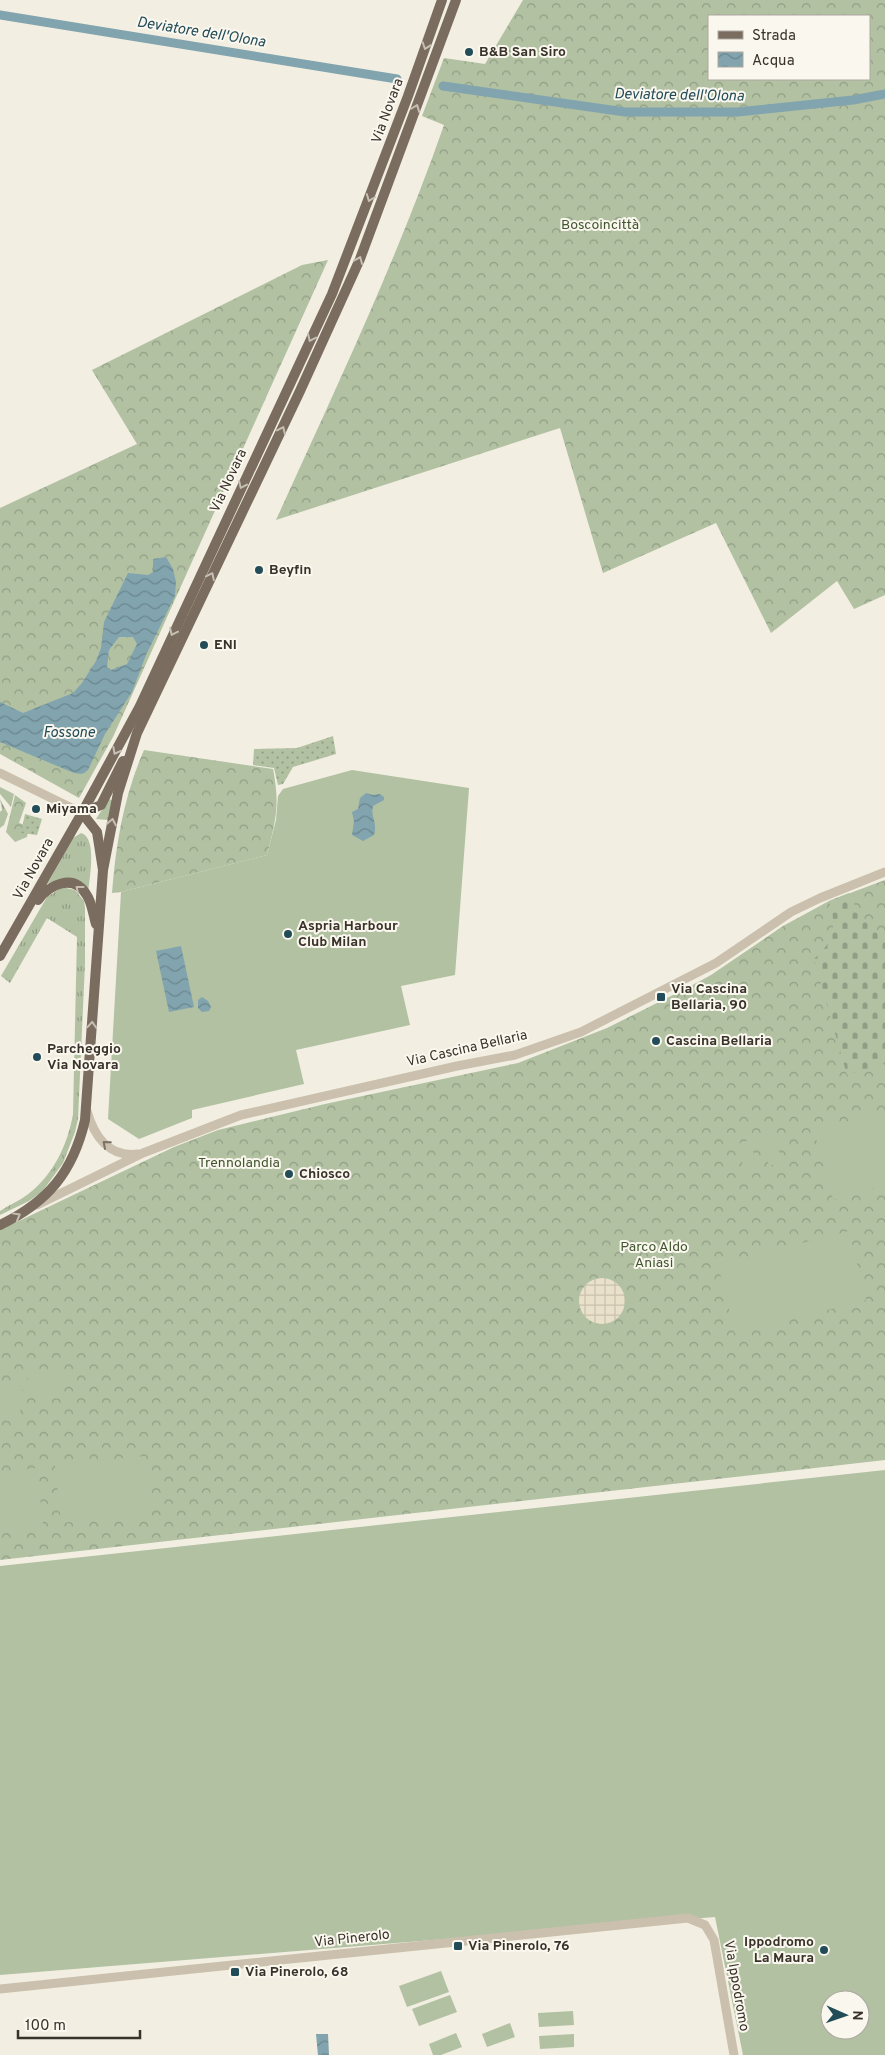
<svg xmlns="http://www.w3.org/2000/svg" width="885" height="2055" viewBox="0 0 885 2055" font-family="Overpass,sans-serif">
<defs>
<pattern id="grass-tufts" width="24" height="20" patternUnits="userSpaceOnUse" patternTransform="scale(1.25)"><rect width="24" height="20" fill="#b1c1a2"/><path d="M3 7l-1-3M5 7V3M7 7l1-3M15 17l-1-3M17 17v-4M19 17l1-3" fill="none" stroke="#919d84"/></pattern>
<pattern id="forest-crowns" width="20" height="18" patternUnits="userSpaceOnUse" patternTransform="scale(1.25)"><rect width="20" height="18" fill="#b1c1a2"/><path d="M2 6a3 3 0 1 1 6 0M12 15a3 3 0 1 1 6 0" fill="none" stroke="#919d84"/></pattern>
<pattern id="cemetery-stones" width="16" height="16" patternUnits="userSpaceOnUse" patternTransform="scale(1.25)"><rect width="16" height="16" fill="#b1c1a2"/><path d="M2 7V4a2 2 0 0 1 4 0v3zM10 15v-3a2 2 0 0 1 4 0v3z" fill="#919d84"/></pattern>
<pattern id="garden-dots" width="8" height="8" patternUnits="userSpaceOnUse" patternTransform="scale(1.25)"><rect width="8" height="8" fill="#b1c1a2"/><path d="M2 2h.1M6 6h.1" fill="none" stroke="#919d84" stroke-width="1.8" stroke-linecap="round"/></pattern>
<pattern id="plaza-grid" width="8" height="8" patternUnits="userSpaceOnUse" patternTransform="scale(1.25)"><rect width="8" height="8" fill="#e9e1c9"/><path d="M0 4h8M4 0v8" fill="none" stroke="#c9c2ad"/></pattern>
<pattern id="water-waves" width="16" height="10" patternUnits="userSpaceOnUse" patternTransform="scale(1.25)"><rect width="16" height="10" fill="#81a4ae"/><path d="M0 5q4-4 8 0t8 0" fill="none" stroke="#6b868e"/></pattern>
</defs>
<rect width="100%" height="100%" fill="#f2eee1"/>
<!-- grass -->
<g fill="url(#grass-tufts)">
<polygon points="0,787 14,794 11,807 0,794"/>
<polygon points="0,799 8,814 4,825 0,828 0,812 2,810"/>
<polygon points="109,799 113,801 108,820 96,819"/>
<path d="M 81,833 C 98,838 89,880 88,894 L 84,889 L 50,885 L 48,883 L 73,838 Z"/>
<path d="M 62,887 L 75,890 L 84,901 L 85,908 L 85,963 L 78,1119 L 75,1132 L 63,1163 L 42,1192 L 29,1201 L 0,1215 L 0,1211 C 9,1205 19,1201 27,1195 C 53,1176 68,1144 73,1114 L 77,937 L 47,918 L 10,983 L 1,976 L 47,897 Z"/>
</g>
<!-- forest -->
<g fill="url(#forest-crowns)" fill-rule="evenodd">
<path d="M 523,0 L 885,0 L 885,595 L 854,609 L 837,581 L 771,633 L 716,523 L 603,573 L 560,428 L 276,520 C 335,390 397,260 444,125 L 422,116 L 444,58 L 485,64 ZM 709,16 L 869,16 L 869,79 L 709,79 Z"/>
<polygon points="328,260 113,737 79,798 0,754 0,508 137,444 92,370 302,265"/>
<path d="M 144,750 L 273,769 C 280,806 276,819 267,855 L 121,892 L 112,893 C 116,842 124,796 144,750 Z"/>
<polygon points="15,795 26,803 19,823 25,825 28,831 27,837 15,842 6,832"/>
<polygon points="885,880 885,1460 0,1560 0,1230 174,1147 218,1130 325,1104 518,1063 607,1028 689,987 711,975 783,926 829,901"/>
</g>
<!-- cemetery -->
<path fill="url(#cemetery-stones)" d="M 849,893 C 857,911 865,927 885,933 L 885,1063 L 847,1075 L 814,959 C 834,942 837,925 829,901 Z"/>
<!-- garden -->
<g fill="url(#garden-dots)">
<polygon points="333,736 336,754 293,767 283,784 278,785 274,768 253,765 254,749 297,748"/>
<polygon points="25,814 42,819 37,835 21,833"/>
</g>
<!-- pitch -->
<g fill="#b1c1a2" fill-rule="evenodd">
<polygon points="352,770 469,788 455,975 401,986 410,1025 296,1050 304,1084 192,1110 192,1118 139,1139 108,1119 121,892 267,855 276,820 278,796 283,789"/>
<polygon points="885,1111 885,1185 833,1200 814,1131"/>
<polygon points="774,1133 782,1162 769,1166 761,1137"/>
<polygon points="750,1140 758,1169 745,1172 737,1144"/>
<polygon points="849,1231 866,1300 735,1334 718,1264"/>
<polygon points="28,1372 64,1376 61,1399 26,1395"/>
<polygon points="0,1385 23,1387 19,1422 0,1420"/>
<polygon points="146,1456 152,1514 61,1523 55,1465"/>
<polygon points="37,1468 43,1526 0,1531 0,1472"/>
<path d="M 885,1470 L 885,2055 L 743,2055 L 715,1917 L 0,1975 L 0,1566 ZM 830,2000 L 860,2000 L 860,2030 L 830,2030 Z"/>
<polygon points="441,1971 449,1992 407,2007 399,1986"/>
<polygon points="450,1995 457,2012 419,2026 412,2009"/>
<polygon points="573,2011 574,2025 539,2027 538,2013"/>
<polygon points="510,2023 515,2037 487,2047 482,2034"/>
<polygon points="456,2033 462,2047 441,2055 433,2055 429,2044"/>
<polygon points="574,2034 574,2047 540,2049 539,2036"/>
</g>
<!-- plaza -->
<circle fill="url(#plaza-grid)" cx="602" cy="1301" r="23"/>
<!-- water -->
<g fill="url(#water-waves)" fill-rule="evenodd">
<path d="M 166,557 L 173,569 L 176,582 L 175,596 L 146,655 L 132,692 L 105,734 L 88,770 L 82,774 L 74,773 L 0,742 L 0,702 L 23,713 L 73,693 L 82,683 L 96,661 L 101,648 L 104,622 L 128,573 L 148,575 L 153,572 L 153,559 ZM 119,637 L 133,637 L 137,644 L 127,664 L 111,670 L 107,667 L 109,650 Z"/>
<path d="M 366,793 L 373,795 L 380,794 L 384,797 L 384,800 L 373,806 C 370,816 378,823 374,835 L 363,841 L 352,835 L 354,821 L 352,812 L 358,809 L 360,798 Z"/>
<polygon points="181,946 194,1007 169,1012 156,951"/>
<polygon points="202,997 208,1001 211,1007 209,1011 202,1012 198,1008 198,1000"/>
<polygon points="316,2034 328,2034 329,2055 318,2055"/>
</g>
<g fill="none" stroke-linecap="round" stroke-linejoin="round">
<!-- canal -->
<g stroke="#81a4ae" stroke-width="9">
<polyline points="0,15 397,79"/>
<polyline points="443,86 625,112 738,112 853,100 885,94"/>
</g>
<!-- minor -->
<g stroke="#cac0ad" stroke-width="9">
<polyline points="0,773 82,813"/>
<path d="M 87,1111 C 94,1136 109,1158 138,1154"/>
<polyline points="37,1205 143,1153 241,1115 457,1066 515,1055 581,1032 716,963 791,912 820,898 885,872"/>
<polyline points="0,1989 688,1918 705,1925 714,1940 734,2055"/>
</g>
<!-- major -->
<g stroke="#7a6c5e" stroke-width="10">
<polyline points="82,813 101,805 123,761"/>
<polyline points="103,870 118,793 137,733 300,391 360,259 456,0"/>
<path d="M 38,900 C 49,885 73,873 86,894 C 92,902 93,914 96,924"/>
<polyline points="0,956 82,813 139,708 332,294 408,96 442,0"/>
<path d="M 0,1225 C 48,1202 73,1172 85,1120 L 103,870 L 97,832 L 82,813"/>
</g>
</g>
<!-- one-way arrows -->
<defs><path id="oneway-chevron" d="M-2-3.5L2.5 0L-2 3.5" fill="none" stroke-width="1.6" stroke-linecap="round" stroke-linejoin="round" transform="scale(1.25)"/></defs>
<g stroke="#c7bfb4">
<use href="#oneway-chevron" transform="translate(426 46) rotate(109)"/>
<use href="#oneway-chevron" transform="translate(416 108) rotate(-69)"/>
<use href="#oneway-chevron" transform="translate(370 198) rotate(111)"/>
<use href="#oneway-chevron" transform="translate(359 260) rotate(-67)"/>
<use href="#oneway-chevron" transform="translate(311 338) rotate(115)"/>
<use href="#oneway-chevron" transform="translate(282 430) rotate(-65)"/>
<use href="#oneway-chevron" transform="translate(242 485) rotate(115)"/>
<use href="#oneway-chevron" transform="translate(211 576) rotate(-64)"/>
<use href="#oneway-chevron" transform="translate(173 632) rotate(115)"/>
<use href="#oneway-chevron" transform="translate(116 751) rotate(118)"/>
<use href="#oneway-chevron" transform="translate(112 822) rotate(-79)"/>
<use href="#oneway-chevron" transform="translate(79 889) rotate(-142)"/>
<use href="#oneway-chevron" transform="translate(92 1025) rotate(-86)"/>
<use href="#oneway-chevron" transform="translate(17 1216) rotate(-29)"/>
</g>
<use stroke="#7a7266" href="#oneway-chevron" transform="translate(106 1144) rotate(-139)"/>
<!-- markers -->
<g fill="#234c59" stroke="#faf7ee" stroke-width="2">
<circle cx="469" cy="52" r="5"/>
<circle cx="259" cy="570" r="5"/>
<circle cx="204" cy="645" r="5"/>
<circle cx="36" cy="809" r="5"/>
<circle cx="288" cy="934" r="5"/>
<rect x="656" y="992" width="10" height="10" rx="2.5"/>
<circle cx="656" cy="1041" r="5"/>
<circle cx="37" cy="1057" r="5"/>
<circle cx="289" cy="1174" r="5"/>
<rect x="453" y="1941" width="10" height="10" rx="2.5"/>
<circle cx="824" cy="1950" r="5"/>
<rect x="230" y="1967" width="10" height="10" rx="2.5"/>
</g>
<g text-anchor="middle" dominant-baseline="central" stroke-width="4" stroke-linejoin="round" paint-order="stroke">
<!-- poi labels -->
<g font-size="14" font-weight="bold" fill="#39322b" stroke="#faf7ee" text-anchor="start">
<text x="479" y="52">B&amp;B San Siro</text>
<text x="269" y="570">Beyfin</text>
<text x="214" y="645">ENI</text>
<text x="46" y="809">Miyama</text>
<text x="298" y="926">Aspria Harbour<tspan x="298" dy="16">Club Milan</tspan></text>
<text x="671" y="989">Via Cascina<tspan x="671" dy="16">Bellaria, 90</tspan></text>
<text x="666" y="1041">Cascina Bellaria</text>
<text x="47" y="1049">Parcheggio<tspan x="47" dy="16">Via Novara</tspan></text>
<text x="299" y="1174">Chiosco</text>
<text x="814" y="1942" text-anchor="end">Ippodromo<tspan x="814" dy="16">La Maura</tspan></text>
<text x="468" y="1946">Via Pinerolo, 76</text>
<text x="245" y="1972">Via Pinerolo, 68</text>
</g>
<!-- street labels -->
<g font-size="14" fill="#39322b" stroke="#faf7ee">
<text transform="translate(388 111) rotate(-70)">Via Novara</text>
<text transform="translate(229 481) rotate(-65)">Via Novara</text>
<text transform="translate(34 869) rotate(-61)">Via Novara</text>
<text transform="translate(467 1049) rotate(-13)">Via Cascina Bellaria</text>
<text transform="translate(352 1939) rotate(-6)">Via Pinerolo</text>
<text transform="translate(736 1986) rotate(80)">Via Ippodromo</text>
</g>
<!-- park labels -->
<g font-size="14" fill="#415630" stroke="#faf7ee">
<text x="600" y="225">Boscoincittà</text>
<text x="239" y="1163">Trennolandia</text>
<text x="654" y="1247">Parco Aldo<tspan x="654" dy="16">Aniasi</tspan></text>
</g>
<!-- water labels -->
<g font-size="15" font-style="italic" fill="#234c59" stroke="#faf7ee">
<text transform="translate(201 33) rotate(9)">Deviatore dell'Olona</text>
<text transform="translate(679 96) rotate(1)">Deviatore dell'Olona</text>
<text x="69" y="733">Fossone</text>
</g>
</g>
<!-- legend -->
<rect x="708" y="15" width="162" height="65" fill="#faf7ee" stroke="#ada8a0"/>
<rect x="718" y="31" width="25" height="8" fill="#7a6c5e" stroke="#ada8a0"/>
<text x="752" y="40" font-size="15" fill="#39322b">Strada</text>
<rect x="718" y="52" width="25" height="15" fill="url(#water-waves)" stroke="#ada8a0"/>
<text x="752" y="65" font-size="15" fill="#39322b">Acqua</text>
<!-- north arrow -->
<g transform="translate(845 2015) rotate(92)"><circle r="24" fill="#faf7ee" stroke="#ada8a0"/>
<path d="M0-4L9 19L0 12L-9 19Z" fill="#234c59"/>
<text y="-8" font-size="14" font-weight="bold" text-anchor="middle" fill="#39322b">N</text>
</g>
<!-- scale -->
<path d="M18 2030v8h122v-8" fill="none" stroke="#39322b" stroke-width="2.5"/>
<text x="25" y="2030" font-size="15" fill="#39322b" stroke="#faf7ee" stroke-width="4" paint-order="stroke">100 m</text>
</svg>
